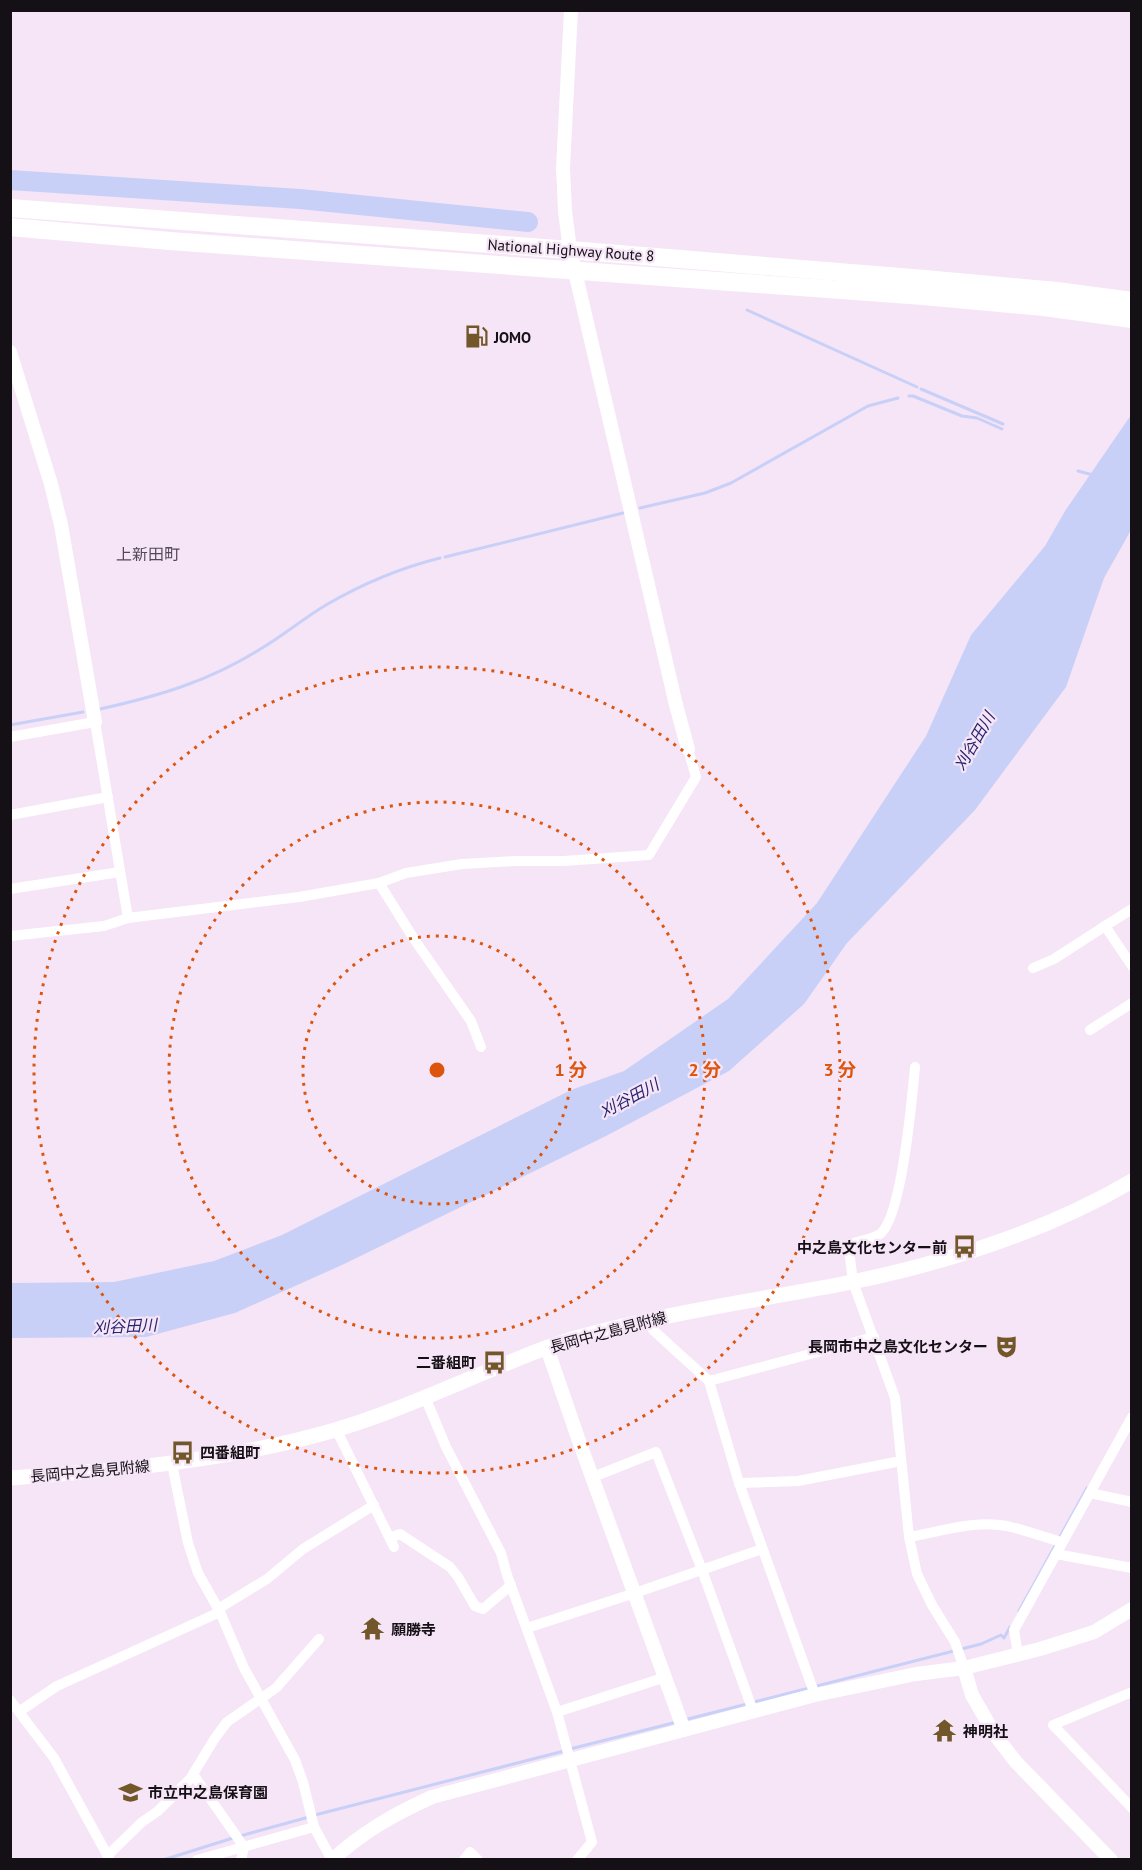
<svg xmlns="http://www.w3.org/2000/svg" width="1142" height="1870" viewBox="0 0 1142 1870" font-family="'PT Sans','Noto Sans JP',sans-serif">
<rect width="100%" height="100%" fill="#f5e5f6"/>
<!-- water -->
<polygon fill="#c9d0f8" points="1131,415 1131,530 1104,578 1066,687 975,810 847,943 804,1004 729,1071 606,1136 342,1265 235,1313 146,1337 11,1338 11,1283 114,1282 214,1261 282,1235 571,1090 624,1071 728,999 817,903 926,736 971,635 1045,546 1065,511"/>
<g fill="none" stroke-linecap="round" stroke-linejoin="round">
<!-- stream -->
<g stroke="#c9d0f8" stroke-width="3">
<polyline points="747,310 917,387"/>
<polyline points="921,389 1003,424"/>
<polyline points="909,396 913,396 962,416 977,418 1002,429"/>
<polyline points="1078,471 1093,475"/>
<polyline points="640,508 705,493 731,483 868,406 898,398"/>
<polyline points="445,557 623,513"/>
<path d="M 100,709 C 159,696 210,681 262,648 C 284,635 304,618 326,605 C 362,584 400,568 440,558"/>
<polyline points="10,725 83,712"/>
<polyline points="1019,1611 1087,1488"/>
<polyline points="754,1702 981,1644 1001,1635 1004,1638 1010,1627"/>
<polyline points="684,1720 747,1704"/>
<polyline points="570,1749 677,1722"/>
<polyline points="315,1815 564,1751"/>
<polyline points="240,1836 309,1817"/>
<polyline points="163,1860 233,1838"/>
</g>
<!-- river -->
<polyline stroke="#c9d0f8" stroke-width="20" points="10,180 300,199 528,222"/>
<!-- minor -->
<g stroke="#fff" stroke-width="10">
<polyline points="10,737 95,722 128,918"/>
<polyline points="10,815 108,797"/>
<polyline points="379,883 414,939 471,1021 481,1047"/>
<polyline points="10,889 120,872"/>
<polyline points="1132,909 1105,926 1132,966"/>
<polyline points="10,936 104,926 128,918 299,897 379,883 406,873 462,864 515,861 564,861 649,855 696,777 688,749"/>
<polyline points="1033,968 1054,959 1105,926"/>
<polyline points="1090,1030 1132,1003"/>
<path d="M 915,1067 C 912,1098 902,1217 880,1234 C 873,1239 862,1240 854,1243 L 851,1245 L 849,1250 L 853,1282 L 895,1398 L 909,1537 L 917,1574 L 932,1605 L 955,1642 L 964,1668"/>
<polyline points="647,1320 653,1330 709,1381 739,1483 815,1695"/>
<polyline points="709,1381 874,1337"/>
<polyline points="425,1397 446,1447 501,1553 507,1575 557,1712 592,1842 577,1860"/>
<polyline points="336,1429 394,1547"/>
<polyline points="172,1464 188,1543 198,1573 220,1612 244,1668 295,1760 303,1782 314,1827 332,1860"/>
<polyline points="593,1477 656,1452 702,1570 753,1711"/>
<polyline points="739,1483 798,1481 901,1461"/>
<polyline points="1090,1493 1132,1502"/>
<path d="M 909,1537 C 942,1531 978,1519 1011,1527 C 1028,1531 1044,1537 1061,1542"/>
<polyline points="390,1538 400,1534 450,1567 458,1577 475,1606 483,1609 511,1585"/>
<polyline points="1056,1554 1132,1568"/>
<polyline points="218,1609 267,1579 303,1549 374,1505"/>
<polyline points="527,1628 635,1593 762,1549"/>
<polyline points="1018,1654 1014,1630 1132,1417"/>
<polyline points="1132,1692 1053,1725 1132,1808"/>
<polyline points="10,1700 54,1758 110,1860"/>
<polyline points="20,1711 57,1686 220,1612"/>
<polyline points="557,1712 666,1677"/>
<polyline points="193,1774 244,1847 241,1860"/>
<polyline points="108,1855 142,1822 158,1811 190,1779 215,1738 227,1722 276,1688 319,1639"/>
<polyline points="197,1860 314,1827"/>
<polyline points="464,1860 470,1852 478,1860"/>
</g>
<!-- tertiary -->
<g stroke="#fff" stroke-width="14">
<polyline points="571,10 563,168 565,211 570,250 676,705 688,749"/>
<polyline points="10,352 51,484 61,525 95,722"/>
<polyline points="547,1348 579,1441 684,1730"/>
<polyline points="964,1668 972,1695 995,1735 1016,1762 1111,1860"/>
<path d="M 332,1860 C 363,1832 394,1814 432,1797 L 815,1695 L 916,1674 L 964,1668 L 1040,1649 L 1094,1632 L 1132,1609"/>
</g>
<!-- secondary -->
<path stroke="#fff" stroke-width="15" d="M 10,1478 C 120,1470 229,1461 335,1430 C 408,1408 476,1374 548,1347 C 573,1338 600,1331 627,1325 C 701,1307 777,1297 852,1282 C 949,1262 1045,1232 1132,1181"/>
<!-- trunk -->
<g stroke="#fff" stroke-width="18">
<polyline points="10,208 570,250 925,279 1057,291 1132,301"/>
<polyline points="10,227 170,241 923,296 1044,307 1132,319"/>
</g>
</g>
<!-- distance rings -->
<g fill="none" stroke="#dd550c" stroke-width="3" stroke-dasharray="3 6">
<circle cx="437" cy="1070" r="134"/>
<circle cx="437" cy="1070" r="268"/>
<circle cx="437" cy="1070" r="403"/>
</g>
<!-- icons -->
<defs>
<symbol id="fuel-bare" viewBox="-9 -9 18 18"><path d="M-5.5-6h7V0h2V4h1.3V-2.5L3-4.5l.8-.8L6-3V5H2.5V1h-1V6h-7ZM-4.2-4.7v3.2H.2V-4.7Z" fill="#715729" stroke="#f5e5f6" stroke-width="2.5" paint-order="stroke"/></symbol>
<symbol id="bus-bare" viewBox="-9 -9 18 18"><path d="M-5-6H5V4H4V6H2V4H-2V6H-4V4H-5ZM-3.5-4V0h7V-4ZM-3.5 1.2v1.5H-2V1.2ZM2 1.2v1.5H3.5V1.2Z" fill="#715729" stroke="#f5e5f6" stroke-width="2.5" paint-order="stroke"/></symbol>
<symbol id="theatre-bare" viewBox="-9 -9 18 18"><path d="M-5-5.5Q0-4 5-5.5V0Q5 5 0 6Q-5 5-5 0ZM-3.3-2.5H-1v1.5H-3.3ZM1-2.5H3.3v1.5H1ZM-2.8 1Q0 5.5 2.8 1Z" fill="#715729" stroke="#f5e5f6" stroke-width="2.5" paint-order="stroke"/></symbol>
<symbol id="temple-bare" viewBox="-9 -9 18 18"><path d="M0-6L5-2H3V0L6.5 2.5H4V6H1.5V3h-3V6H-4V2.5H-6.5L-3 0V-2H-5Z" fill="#715729" stroke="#f5e5f6" stroke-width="2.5" paint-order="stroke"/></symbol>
<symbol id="school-bare" viewBox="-9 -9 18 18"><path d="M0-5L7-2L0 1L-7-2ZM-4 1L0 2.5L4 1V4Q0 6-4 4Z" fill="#715729" stroke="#f5e5f6" stroke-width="2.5" paint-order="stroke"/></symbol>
</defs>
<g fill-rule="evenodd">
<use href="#fuel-bare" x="460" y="320" width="33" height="33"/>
<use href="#bus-bare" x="948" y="1230" width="33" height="33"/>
<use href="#theatre-bare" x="990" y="1330" width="33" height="33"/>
<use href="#bus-bare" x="478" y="1346" width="33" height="33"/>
<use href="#bus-bare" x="166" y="1436" width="33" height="33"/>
<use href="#temple-bare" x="356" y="1612" width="33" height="33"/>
<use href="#temple-bare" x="928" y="1714" width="33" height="33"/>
<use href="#school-bare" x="114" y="1776" width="33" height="33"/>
</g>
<g text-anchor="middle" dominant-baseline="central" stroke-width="4.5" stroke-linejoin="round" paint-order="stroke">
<!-- street labels -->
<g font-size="15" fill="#151016" stroke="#f5e5f6">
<text transform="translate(571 250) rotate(4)">National Highway Route 8</text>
<text transform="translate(608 1332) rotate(-15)">長岡中之島見附線</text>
<text transform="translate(90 1471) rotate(-5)">長岡中之島見附線</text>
</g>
<!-- poi labels -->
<g font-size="15" font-weight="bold" fill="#151016" stroke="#f5e5f6" text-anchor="start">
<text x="494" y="337">JOMO</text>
<text x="947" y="1247" text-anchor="end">中之島文化センター前</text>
<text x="988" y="1346" text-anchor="end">長岡市中之島文化センター</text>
<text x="476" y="1362" text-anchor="end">二番組町</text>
<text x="200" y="1452">四番組町</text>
<text x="391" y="1629">願勝寺</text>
<text x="963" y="1731">神明社</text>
<text x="148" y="1792">市立中之島保育園</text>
</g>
<!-- neighbourhood labels -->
<g font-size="16" fill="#564957" stroke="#f5e5f6">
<text x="148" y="554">上新田町</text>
</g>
<!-- water labels -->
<g font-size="16" font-style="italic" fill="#27256f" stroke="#f5e5f6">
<text transform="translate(974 741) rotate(-60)">刈谷田川</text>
<text transform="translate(629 1098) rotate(-28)">刈谷田川</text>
<text transform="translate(125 1326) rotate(-3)">刈谷田川</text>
</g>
</g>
<circle cx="437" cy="1070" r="9" fill="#dd550c" stroke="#f5e5f6" stroke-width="3"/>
<g font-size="18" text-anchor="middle" font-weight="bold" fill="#dd550c" stroke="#f5e5f6" stroke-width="4.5" stroke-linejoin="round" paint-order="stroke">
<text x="571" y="1076">1 分</text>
<text x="705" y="1076">2 分</text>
<text x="840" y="1076">3 分</text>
</g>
<!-- border -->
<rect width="1142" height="1870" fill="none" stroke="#151016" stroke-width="24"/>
</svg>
